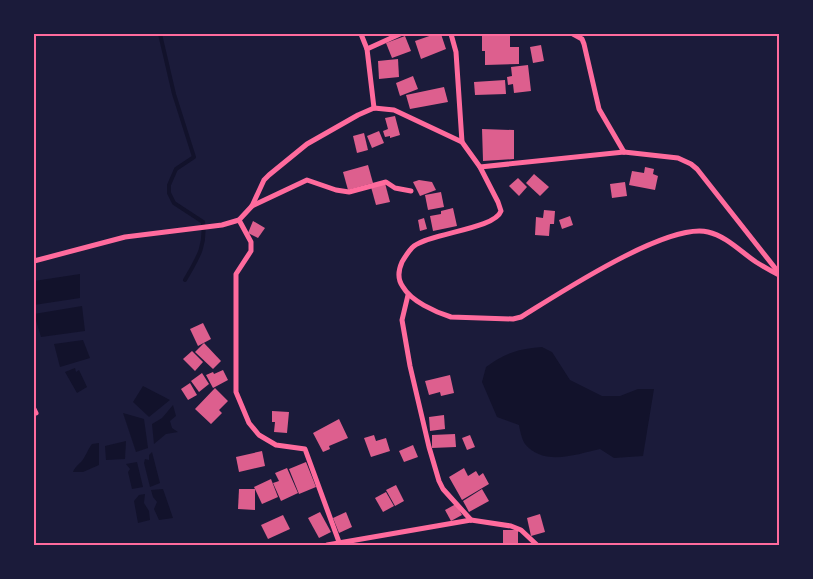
<svg xmlns="http://www.w3.org/2000/svg" width="813" height="579" viewBox="0 0 813 579" font-family="'DM Sans',sans-serif">
<rect width="100%" height="100%" fill="#1b1b3a"/>
<!-- water -->
<g fill="#12122b">
<polygon points="80,274 80,298 34,305 34,281"/>
<polygon points="82,306 85,331 41,337 34,314"/>
<polygon points="83,340 90,358 60,367 54,344"/>
<path d="M 542,347 L 552,352 L 570,380 L 602,396 L 620,396 L 638,389 L 654,389 L 643,456 L 614,458 L 600,449 C 577,454 544,467 525,444 C 522,440 520,431 519,425 L 497,417 L 482,382 L 486,367 C 506,353 517,349 542,347 Z"/>
<polygon points="75,368 76,372 79,370 87,387 77,393 65,372"/>
<polygon points="143,386 170,400 149,417 133,402"/>
<polygon points="173,405 176,416 170,421 172,428 178,432 166,434 154,444 152,424 162,418"/>
<polygon points="123,413 144,419 148,448 136,452"/>
<polygon points="126,441 125,459 106,460 105,446"/>
<path d="M 99,443 L 99,465 L 83,472 L 73,472 C 75,467 77,466 81,462 C 85,458 88,449 92,444 Z"/>
<polygon points="152,452 160,483 150,487 144,463 145,459 149,460 149,455"/>
<polygon points="137,462 143,487 132,489 128,472 130,469 126,464"/>
<polygon points="163,489 173,518 159,520 154,509 157,502 153,497 151,490"/>
<polygon points="145,494 144,503 149,511 150,520 138,523 134,501 139,495"/>
</g>
<g fill="none" stroke-linecap="round" stroke-linejoin="round">
<!-- stream -->
<path stroke="#12122b" stroke-width="4" d="M 160,34 L 174,94 L 194,157 L 176,169 L 169,185 L 169,193 L 174,203 L 203,222 C 206,247 197,259 185,280"/>
</g>
<!-- building -->
<g fill="#dd5f8e">
<polygon points="435,34 441,34 446,49 421,59 415,41"/>
<polygon points="482,34 510,34 510,47 519,47 519,64 485,65 485,51 482,51"/>
<polygon points="405,36 411,51 392,58 386,43"/>
<polygon points="541,45 544,61 533,63 530,47"/>
<polygon points="398,59 399,77 379,79 378,61"/>
<polygon points="528,65 531,91 514,93 513,84 508,85 507,77 512,76 511,67"/>
<polygon points="413,76 418,89 400,96 396,83"/>
<polygon points="505,80 506,94 475,95 474,82"/>
<polygon points="444,87 448,102 410,109 406,95"/>
<polygon points="395,116 400,135 390,138 390,136 385,137 383,131 388,129 385,118"/>
<polygon points="482,129 514,130 514,159 483,161"/>
<polygon points="379,131 384,143 372,148 367,136"/>
<polygon points="364,133 368,150 357,153 353,136"/>
<polygon points="368,165 373,183 348,190 343,172"/>
<polygon points="645,167 654,169 653,174 658,176 655,190 629,185 632,171 644,173"/>
<polygon points="534,174 549,187 540,196 526,183"/>
<polygon points="518,178 527,187 519,196 509,186"/>
<polygon points="419,180 432,182 436,190 420,196 413,182"/>
<polygon points="625,182 627,196 612,198 610,184"/>
<polygon points="385,183 390,202 376,205 371,187"/>
<polygon points="441,192 444,207 428,210 425,195"/>
<polygon points="453,208 457,226 433,231 430,216 441,214 441,211"/>
<polygon points="544,210 555,211 554,224 550,224 549,236 535,235 536,217 543,218"/>
<polygon points="570,216 573,225 562,229 559,220"/>
<polygon points="424,218 427,229 420,231 418,220"/>
<polygon points="253,221 265,228 258,238 248,233"/>
<polygon points="203,323 211,339 198,346 190,329"/>
<polygon points="204,343 221,361 213,369 195,352"/>
<polygon points="192,351 203,362 195,371 183,359"/>
<polygon points="223,370 228,380 213,388 206,375 213,372 214,374"/>
<polygon points="202,373 209,384 199,392 191,381"/>
<polygon points="450,375 454,393 441,396 440,392 429,395 425,381"/>
<polygon points="190,383 197,395 188,400 181,389"/>
<polygon points="215,388 228,401 219,410 222,413 211,424 195,409"/>
<polygon points="272,411 289,412 287,433 274,432 275,422 272,422"/>
<polygon points="444,415 445,429 430,431 429,417"/>
<polygon points="339,419 348,438 329,446 330,449 323,452 313,433"/>
<polygon points="455,434 456,447 432,448 432,435"/>
<polygon points="374,435 376,441 386,438 390,451 371,457 364,438"/>
<polygon points="470,435 475,447 467,450 462,438"/>
<polygon points="413,445 418,457 404,462 399,451"/>
<polygon points="262,451 265,466 239,472 236,457"/>
<polygon points="306,462 316,487 299,494 289,469"/>
<polygon points="287,468 298,493 281,501 273,483 279,481 275,473"/>
<polygon points="464,468 468,476 476,471 479,476 483,473 489,484 462,500 449,477"/>
<polygon points="271,479 278,497 262,504 254,487"/>
<polygon points="396,485 404,501 395,506 386,490"/>
<polygon points="239,489 255,489 255,510 238,509"/>
<polygon points="482,489 489,501 469,512 463,501"/>
<polygon points="386,492 394,506 383,512 375,498"/>
<polygon points="456,504 462,515 451,521 445,510"/>
<polygon points="320,512 331,532 319,538 308,518"/>
<polygon points="346,512 352,527 339,533 333,518"/>
<polygon points="540,514 545,532 531,536 527,518"/>
<polygon points="283,515 290,529 268,539 261,525"/>
<rect x="503" y="530" width="15" height="15"/>
</g>
<g fill="none" stroke-linecap="round" stroke-linejoin="round">
<!-- minor -->
<g stroke="#ff6b9d" stroke-width="5">
<polyline points="361,34 367,49 374,108"/>
<path d="M 451,34 L 456,52 L 462,142 L 480,167 L 498,202 L 501,211 C 495,229 431,233 414,246 C 409,250 405,257 402,262 C 398,271 397,279 403,287 C 411,301 435,312 451,317 L 513,319 L 521,317 C 557,295 667,222 708,232 C 726,236 741,252 756,262 C 764,267 771,271 779,275"/>
<polyline points="573,34 582,39 584,44 599,109 624,152"/>
<polyline points="367,49 400,34"/>
<polyline points="480,167 624,152 678,158 691,164 697,169 779,273"/>
<polyline points="252,206 307,180 336,190 349,192 386,182 395,188 411,191"/>
<polyline points="239,220 251,242 251,251 236,274 236,392 249,423 259,435 276,445 305,449 339,542"/>
<polyline points="34,261 125,237 222,225 239,220 252,206 264,180 269,175 307,144 358,115 374,108 394,110 462,142"/>
<polyline points="408,295 402,320 410,366 429,447 439,481 443,489 471,520"/>
<polyline points="34,409 36,413"/>
<polyline points="327,545 471,520 511,526 521,530 537,545"/>
</g>
</g>
<!-- border -->
<rect width="813" height="579" fill="none" stroke="#1b1b3a" stroke-width="70"/>
<rect x="35" y="35" width="743" height="509" fill="none" stroke="#ff6b9d" stroke-width="2"/>
</svg>
